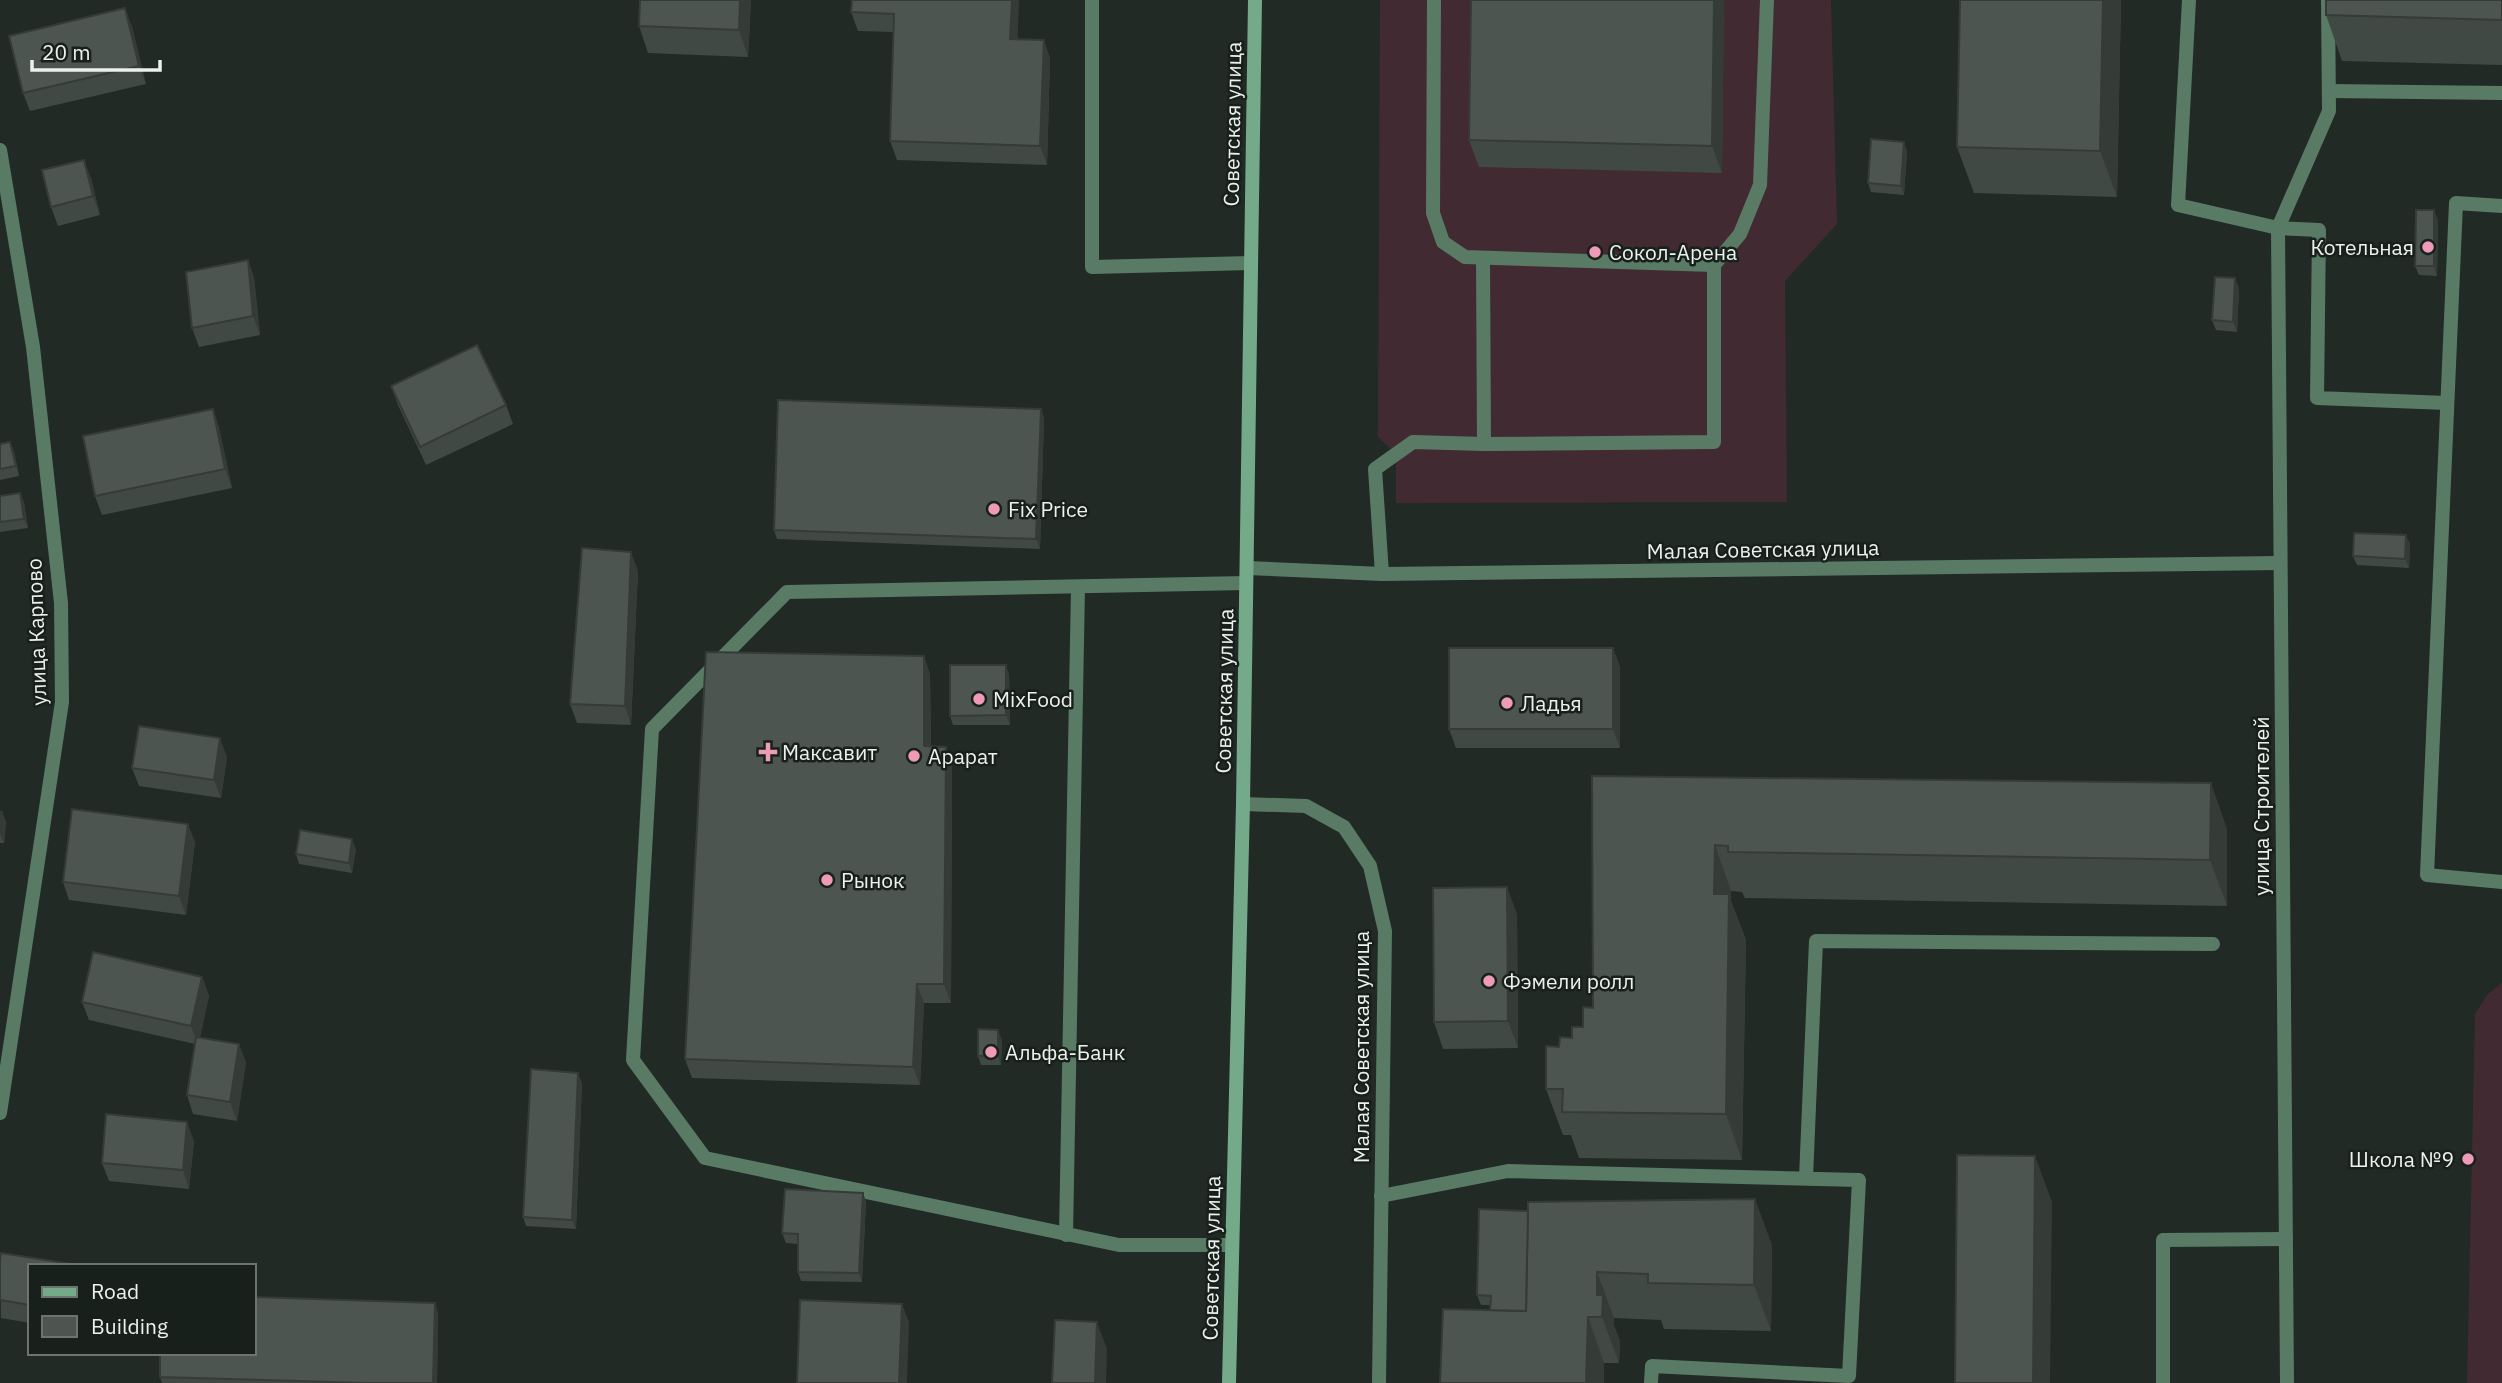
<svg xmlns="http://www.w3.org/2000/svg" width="2502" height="1383" viewBox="0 0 2502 1383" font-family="'IBM Plex Sans',sans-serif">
<rect width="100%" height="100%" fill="#212a24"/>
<!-- pitch -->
<g fill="#422a32">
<polygon points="1380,0 1831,0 1837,224 1785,281 1787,502 1396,503 1396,454 1378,437"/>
<polygon points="2502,983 2502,1383 2467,1383 2475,1014 2488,994"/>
</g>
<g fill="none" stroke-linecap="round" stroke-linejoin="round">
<!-- service -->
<g stroke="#597b66" stroke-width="14">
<polyline points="1092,0 1092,267 1251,263"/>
<polyline points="1434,0 1433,213 1443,242 1465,257 1714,265 1740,234 1760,185 1767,0"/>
<polyline points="2189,0 2178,205 2278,228 2319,230 2317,398 2447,403"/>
<polyline points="2329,91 2502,93"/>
<polyline points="2502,206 2456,203 2427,875 2502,882"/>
<polyline points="2278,228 2329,111 2328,0"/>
<polyline points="1483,259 1484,444 1714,442 1714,265"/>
<polyline points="1382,574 1375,469 1413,442 1484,444"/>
<polyline points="1806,1178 1816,941 2213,944"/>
<polyline points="1381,1196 1508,1171 1859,1180 1849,1376 1652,1366 1651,1383"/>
<polyline points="1066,1235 1078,587"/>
<polyline points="1232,1245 1119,1245 705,1158 633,1060 652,729 787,592 1246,583"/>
<polyline points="2163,1383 2163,1240 2286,1239"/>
</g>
<!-- minor -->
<g stroke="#597b66" stroke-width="14">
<polyline points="0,150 33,347 61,603 62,702 0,1113"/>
<polyline points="2278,228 2287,1383"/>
<polyline points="1247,568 1382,574 2280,563"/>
<polyline points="1243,804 1306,806 1344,827 1370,866 1385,931 1379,1383"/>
</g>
<!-- secondary -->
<polyline stroke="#74aa89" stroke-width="14" points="1229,1383 1243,804 1255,0"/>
</g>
<!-- wall -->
<g fill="#414944">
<polygon points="751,0 748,57 648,53 639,26"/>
<polygon points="852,0 1018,39 1044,40 1050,59 1047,165 897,160 890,141 894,32 858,31 851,12"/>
<polygon points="1471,0 1724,0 1722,173 1479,167 1469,140"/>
<polygon points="2121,0 2117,197 1974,193 1957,147"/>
<polygon points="2502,0 2502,65 2342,61 2326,15"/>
<polygon points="132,27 146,84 30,111 23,93"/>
<polygon points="1904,142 1907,152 1904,195 1871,192 1868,183"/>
<polygon points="91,178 100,215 58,226 51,207"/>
<polygon points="2438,220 2437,276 2419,275 2415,266"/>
<polygon points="248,260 254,278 260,335 199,347 192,328"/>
<polygon points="2239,288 2237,332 2216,330 2212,320"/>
<polygon points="391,386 506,405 513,424 426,465 398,405"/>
<polygon points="213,409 219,428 232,488 102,515 95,496"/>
<polygon points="1041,409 1044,418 1040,549 777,539 774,530"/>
<polygon points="0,444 14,451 19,476 0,480"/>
<polygon points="20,493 24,503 28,528 0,532 0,496"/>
<polygon points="2410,544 2409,568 2357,565 2353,556"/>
<polygon points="638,571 631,725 577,723 570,704"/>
<polygon points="1613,648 1620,667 1620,748 1456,748 1449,729"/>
<polygon points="924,656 930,675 931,746 946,747 952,766 951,1003 924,1003 920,1085 692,1078 685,1059"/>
<polygon points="1009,674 1010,725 953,725 950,716"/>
<polygon points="227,757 221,798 139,786 132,768"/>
<polygon points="1592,776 2227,829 2227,906 1745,898 1742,892 1731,891 1731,901 1746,940 1742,1160 1579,1158 1571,1135 1563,1135 1546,1089 1559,1047 1572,1038 1583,1027 1593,1008"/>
<polygon points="0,812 2,812 6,822 4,843 0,843"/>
<polygon points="195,842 186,915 69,900 63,882"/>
<polygon points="356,849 352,873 299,864 296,854"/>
<polygon points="1517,914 1518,1048 1443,1049 1434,1022"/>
<polygon points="202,977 209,996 200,1037 246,1062 237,1121 193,1114 187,1095 195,1044 89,1020 82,1002"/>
<polygon points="1002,1040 1001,1065 981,1065 978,1056"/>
<polygon points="582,1083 576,1229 526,1226 523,1217"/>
<polygon points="194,1141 189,1189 109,1181 102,1163"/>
<polygon points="863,1193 866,1202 862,1282 801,1281 798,1272 798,1244 786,1243 782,1233"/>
<polygon points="1479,1209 1772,1245 1771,1331 1664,1329 1661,1320 1614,1318 1614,1326 1620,1341 1619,1363 1604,1363 1604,1383 1440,1383 1490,1310 1491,1305 1481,1305 1477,1295"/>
<polygon points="0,1260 30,1266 30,1323 1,1318"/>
<polygon points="438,1312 437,1383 162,1383 160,1377"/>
</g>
<!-- shaded-wall -->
<g fill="#353c37">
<polygon points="740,0 751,0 748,57 739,30"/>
<polygon points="1012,0 1019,0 1017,58 1010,39"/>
<polygon points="1714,0 1724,0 1722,173 1712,146"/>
<polygon points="2103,0 2121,0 2117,197 2100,151"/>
<polygon points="125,8 132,27 146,84 139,66"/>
<polygon points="1044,40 1050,59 1047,165 1040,146"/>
<polygon points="1904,142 1907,152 1904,195 1901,186"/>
<polygon points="84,160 91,178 100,215 93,196"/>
<polygon points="2434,210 2438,220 2437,276 2434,266"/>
<polygon points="248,260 254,278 260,335 253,316"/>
<polygon points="2235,278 2239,288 2237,332 2233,322"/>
<polygon points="213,409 219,428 232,488 225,469"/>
<polygon points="1041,409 1044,418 1040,549 1036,539"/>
<polygon points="10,442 14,451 19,476 16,466"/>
<polygon points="20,493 24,503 28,528 24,519"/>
<polygon points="2406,535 2410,544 2409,568 2405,559"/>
<polygon points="631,552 638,571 631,725 625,706"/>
<polygon points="1613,648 1620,667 1620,748 1613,729"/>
<polygon points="924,656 930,675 931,764 924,746"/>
<polygon points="1006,665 1009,674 1010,725 1006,715"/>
<polygon points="220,738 227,757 221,798 214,780"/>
<polygon points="946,747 952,766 951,1003 944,984"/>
<polygon points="2211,783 2227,829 2227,906 2210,860"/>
<polygon points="2,812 6,822 4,843 0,834"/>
<polygon points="188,824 195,842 186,915 179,896"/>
<polygon points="352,839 356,849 352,873 349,863"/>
<polygon points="1715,845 1731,891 1731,901 1746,940 1742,1160 1726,1114 1714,894"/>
<polygon points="1507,887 1517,914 1518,1048 1508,1021"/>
<polygon points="202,977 209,996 198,1045 191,1026"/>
<polygon points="917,984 924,1003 920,1085 913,1067"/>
<polygon points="998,1030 1002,1040 1001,1065 998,1056"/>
<polygon points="239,1044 246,1062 237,1121 230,1102"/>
<polygon points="578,1073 582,1083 576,1229 572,1220"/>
<polygon points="187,1122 194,1141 189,1189 183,1170"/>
<polygon points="2035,1156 2052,1202 2050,1383 2033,1383"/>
<polygon points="863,1193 866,1202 862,1282 859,1273"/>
<polygon points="1755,1199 1772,1245 1771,1331 1754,1285"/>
<polygon points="1597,1272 1614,1318 1614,1326 1620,1341 1619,1363 1602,1317 1597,1295"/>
<polygon points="435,1303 438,1312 437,1383 433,1383"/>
<polygon points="902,1304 909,1322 907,1383 899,1383"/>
<polygon points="1588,1317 1604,1363 1604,1383 1586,1383"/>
<polygon points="1097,1322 1107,1349 1106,1383 1095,1383"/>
</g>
<!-- building -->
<g fill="#4c554f" stroke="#353c37" stroke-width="2">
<polygon points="640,0 740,0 739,30 639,26"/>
<polygon points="852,0 1012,0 1010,39 1044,40 1040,146 890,141 894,14 851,12"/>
<polygon points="1471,0 1714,0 1712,146 1469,140"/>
<polygon points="1960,0 2103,0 2100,151 1957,147"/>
<polygon points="2326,0 2502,0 2502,20 2326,15"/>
<polygon points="125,8 139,66 23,93 9,36"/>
<polygon points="1871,139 1904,142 1901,186 1868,183"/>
<polygon points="84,160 93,196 51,207 42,170"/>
<polygon points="2416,210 2434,210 2434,266 2415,266"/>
<polygon points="248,260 253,316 192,328 186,272"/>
<polygon points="2215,277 2235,278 2233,322 2212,320"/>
<polygon points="477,345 506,405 420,447 391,386"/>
<polygon points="778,400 1041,409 1036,539 774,530"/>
<polygon points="213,409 225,469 95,496 83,436"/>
<polygon points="10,442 16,466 0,469 0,444"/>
<polygon points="20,493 24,519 0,522 0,496"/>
<polygon points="2354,533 2406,535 2405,559 2353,556"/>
<polygon points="582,548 631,552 625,706 570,704"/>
<rect x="1449" y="648" width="164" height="81"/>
<polygon points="706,652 924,656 924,746 946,747 944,984 917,984 913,1067 685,1059"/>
<polygon points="950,665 1006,665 1006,715 950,716"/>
<polygon points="139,726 220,738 214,780 132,768"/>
<polygon points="1592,776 2211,783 2210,860 1728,852 1728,846 1715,845 1714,894 1729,894 1726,1114 1562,1112 1563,1089 1546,1089 1546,1046 1559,1047 1560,1037 1572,1038 1572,1027 1583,1027 1583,1007 1593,1008"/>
<polygon points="72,809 188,824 179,896 63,882"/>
<polygon points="0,812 2,812 0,834"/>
<polygon points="300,830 352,839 349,863 296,854"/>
<polygon points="1507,887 1508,1021 1434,1022 1433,888"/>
<polygon points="93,952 202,977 191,1026 82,1002"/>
<polygon points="978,1029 998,1030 998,1056 978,1056"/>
<polygon points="196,1037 239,1044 230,1102 187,1095"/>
<polygon points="531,1069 578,1073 572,1220 523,1217"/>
<polygon points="106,1114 187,1122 183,1170 102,1163"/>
<polygon points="1957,1155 2035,1156 2033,1383 1955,1383"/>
<polygon points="785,1189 863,1193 859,1273 798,1272 798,1234 782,1233"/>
<polygon points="1755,1199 1754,1285 1648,1283 1648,1274 1597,1272 1597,1295 1603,1295 1602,1317 1588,1317 1586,1383 1440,1383 1443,1309 1526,1311 1528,1202"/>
<polygon points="1479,1209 1528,1211 1526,1311 1490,1310 1491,1296 1477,1295"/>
<polygon points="1,1253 84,1266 30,1266 30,1305 0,1300 0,1260"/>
<polygon points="254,1297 435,1303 433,1383 368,1383 160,1377 160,1353 254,1353"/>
<polygon points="800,1300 902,1304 899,1383 797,1383"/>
<polygon points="1055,1320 1097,1322 1095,1383 1052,1383"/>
</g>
<!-- markers -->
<g fill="#ef9ab8" stroke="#18201b" stroke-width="2.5">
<circle cx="2428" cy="247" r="7"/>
<circle cx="1595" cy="252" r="7"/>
<circle cx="994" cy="509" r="7"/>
<circle cx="979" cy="699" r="7"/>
<circle cx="1507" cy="703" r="7"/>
<path d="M764.5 741.5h7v7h7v7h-7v7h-7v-7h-7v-7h7z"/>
<circle cx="914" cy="756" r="7"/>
<circle cx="827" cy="880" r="7"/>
<circle cx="1489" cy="981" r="7"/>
<circle cx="991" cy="1052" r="7"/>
<circle cx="2468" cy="1159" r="7"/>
</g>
<g text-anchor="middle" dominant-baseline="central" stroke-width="5" stroke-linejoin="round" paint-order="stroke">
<!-- street labels -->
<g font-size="21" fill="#ecf1ee" stroke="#18201b">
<text transform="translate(1232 124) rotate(-89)">Советская улица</text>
<text transform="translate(1763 549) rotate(-1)">Малая Советская улица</text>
<text transform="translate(36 632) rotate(-92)">улица Карпово</text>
<text transform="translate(1224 691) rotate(-89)">Советская улица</text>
<text transform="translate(2261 806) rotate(-90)">улица Строителей</text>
<text transform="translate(1361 1047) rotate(-90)">Малая Советская улица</text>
<text transform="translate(1211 1258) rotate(-89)">Советская улица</text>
</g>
<!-- poi labels -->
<g font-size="21" fill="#ecf1ee" stroke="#18201b" text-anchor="start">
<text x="2414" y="247" text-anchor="end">Котельная</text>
<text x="1609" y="252">Сокол-Арена</text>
<text x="1008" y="509">Fix Price</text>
<text x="993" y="699">MixFood</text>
<text x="1521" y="703">Ладья</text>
<text x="782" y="752">Максавит</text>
<text x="928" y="756">Арарат</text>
<text x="841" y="880">Рынок</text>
<text x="1503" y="981">Фэмели ролл</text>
<text x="1005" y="1052">Альфа-Банк</text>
<text x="2454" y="1159" text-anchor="end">Школа №9</text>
</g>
</g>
<!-- legend -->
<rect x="28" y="1264" width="228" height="91" fill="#18201b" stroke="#6d746f" stroke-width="2"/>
<rect x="42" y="1287" width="35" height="10" fill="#74aa89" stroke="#6d746f" stroke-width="2"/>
<text x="91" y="1299" font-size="21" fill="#ecf1ee">Road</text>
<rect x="42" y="1316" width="35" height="21" fill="#4c554f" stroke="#6d746f" stroke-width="2"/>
<text x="91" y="1334" font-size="21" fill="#ecf1ee">Building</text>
<!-- scale -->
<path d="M32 60v10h128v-10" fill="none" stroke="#ecf1ee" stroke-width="3.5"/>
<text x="42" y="60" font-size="21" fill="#ecf1ee" stroke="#18201b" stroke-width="5" paint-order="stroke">20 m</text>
</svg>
